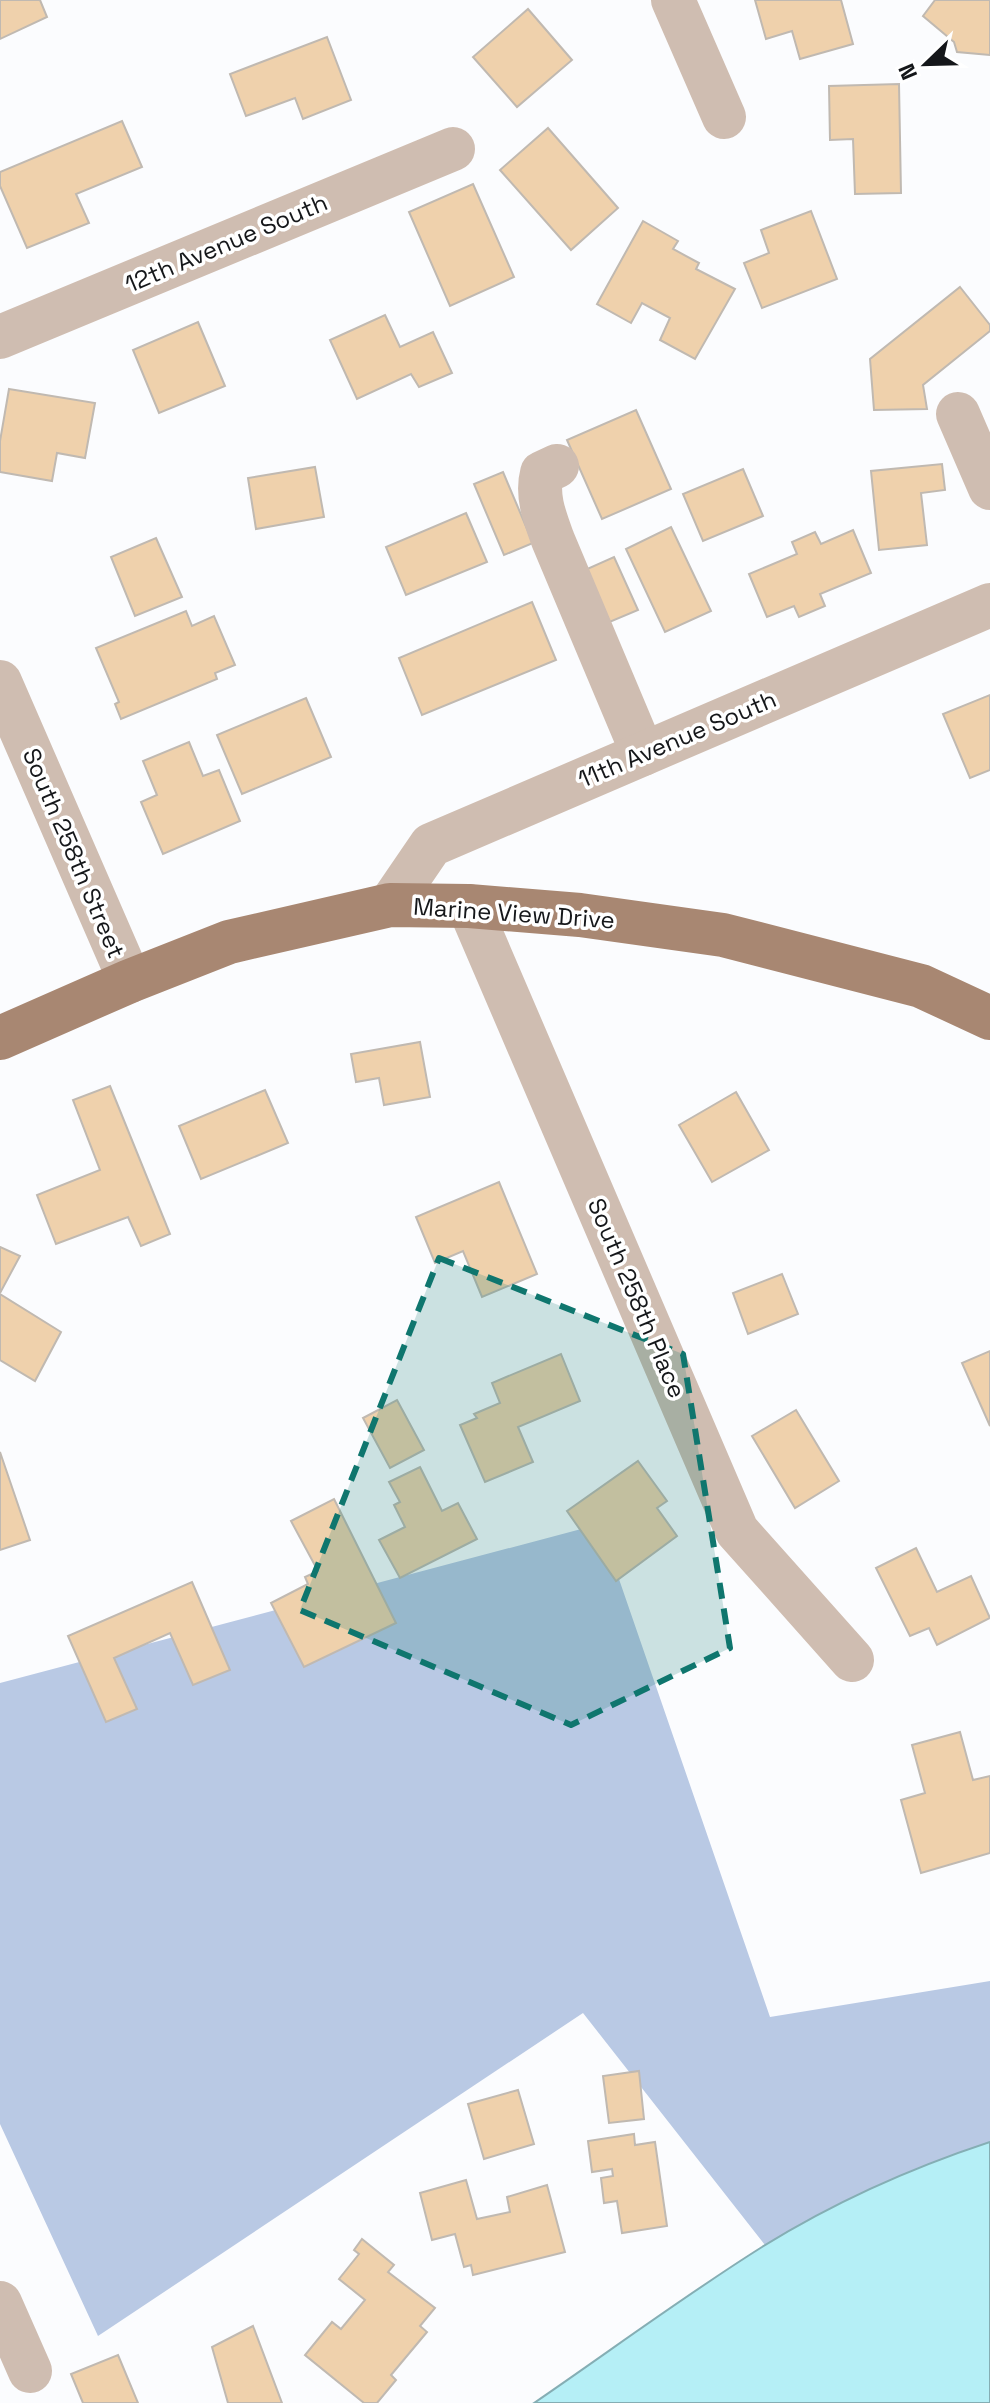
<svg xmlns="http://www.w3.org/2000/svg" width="990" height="2403" viewBox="0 0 990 2403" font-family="'Space Grotesk',sans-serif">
<rect width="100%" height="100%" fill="#fbfcfe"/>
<!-- green -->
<path fill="#b9c9e4" d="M 600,1524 L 770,2017 L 990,1981 L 990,2142 C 908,2169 840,2204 765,2245 L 583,2013 L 98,2336 L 0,2124 L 0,1683 Z"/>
<!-- water -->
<path fill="#b5eff6" stroke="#85aeb4" stroke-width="2" d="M 990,2142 L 990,2403 L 534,2403 C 610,2351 684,2296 762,2247 C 833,2203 911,2168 990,2142 Z"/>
<!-- building -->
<g fill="#efd1ac" stroke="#c0b9b1" stroke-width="2">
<polygon points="0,0 40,0 47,17 0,39"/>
<polygon points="755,0 841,0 853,44 800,59 792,31 766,39"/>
<polygon points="935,0 990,0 990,55 957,52 954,42 923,16"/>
<polygon points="528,9 572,60 517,107 473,57"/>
<polygon points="327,37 351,100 303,119 295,98 246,116 230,74"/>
<polygon points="899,84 901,193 855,194 853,139 830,140 829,86"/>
<polygon points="122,121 142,167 76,194 89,223 27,248 0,186 0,172"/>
<polygon points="548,128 618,208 571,250 500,170"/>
<polygon points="473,184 514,277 450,306 409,212"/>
<polygon points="811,211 837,279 762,308 744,263 769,253 761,230"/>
<polygon points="643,221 678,241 673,249 699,263 696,269 735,289 695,359 660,340 670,318 642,303 631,323 597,304"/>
<polygon points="960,287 990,325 990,331 923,385 927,409 874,410 870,359"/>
<polygon points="385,315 400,347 433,332 452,373 419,387 411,374 357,399 330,340"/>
<polygon points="198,322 225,386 159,413 133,350"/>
<polygon points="9,389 95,403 85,458 57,453 52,481 0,472 0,441"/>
<polygon points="636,410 671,489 602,519 567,440"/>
<polygon points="942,464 945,490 921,493 927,545 879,550 871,471"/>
<polygon points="315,467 324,517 256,529 248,478"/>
<polygon points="743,469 763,516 703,541 683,494"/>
<polygon points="503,472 533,543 504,555 474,484"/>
<polygon points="466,513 487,562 406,595 386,547"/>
<polygon points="671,527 711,611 665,632 626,549"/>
<polygon points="853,530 871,573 820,594 825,606 799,617 794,606 767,617 749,574 797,554 792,542 815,532 821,544"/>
<polygon points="156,538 182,597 135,616 111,557"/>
<polygon points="614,557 638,610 600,626 576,574"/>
<polygon points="532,602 556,660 422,715 399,658"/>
<polygon points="186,611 192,626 214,616 235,665 215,673 217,679 121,719 115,704 119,702 96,648"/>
<polygon points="990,695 990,770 970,778 943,714"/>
<polygon points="306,698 331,757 242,794 217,735"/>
<polygon points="189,742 203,776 219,770 240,821 163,854 141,802 157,795 143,761"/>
<polygon points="420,1042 430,1097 384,1105 379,1078 356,1082 351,1054"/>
<polygon points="110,1086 170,1234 141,1246 128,1217 56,1244 37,1195 100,1170 73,1100"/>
<polygon points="265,1090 288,1143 201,1179 179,1126"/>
<polygon points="736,1092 769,1150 712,1182 679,1125"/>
<polygon points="499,1182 537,1274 482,1297 463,1251 435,1263 416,1217"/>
<polygon points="0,1247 20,1256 0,1293"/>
<polygon points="782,1274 798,1314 748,1334 733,1293"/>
<polygon points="0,1294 61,1332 35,1381 0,1360"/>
<polygon points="990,1351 990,1426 962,1363"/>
<polygon points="561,1354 580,1401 518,1427 533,1462 485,1482 460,1425 477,1418 474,1414 500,1403 492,1383"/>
<polygon points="397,1400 424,1450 390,1468 363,1418"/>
<polygon points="796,1410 839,1481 795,1508 752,1436"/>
<polygon points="0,1452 30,1540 0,1550"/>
<polygon points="638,1461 667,1501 657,1508 677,1536 616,1581 567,1511"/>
<polygon points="420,1467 442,1511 458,1503 477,1539 400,1578 379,1540 405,1527 394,1505 400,1502 389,1482"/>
<polygon points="334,1499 396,1623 304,1667 271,1603 308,1584 305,1577 318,1571 291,1521"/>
<polygon points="916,1548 937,1592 971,1576 990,1618 937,1645 929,1628 910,1636 876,1568"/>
<polygon points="192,1582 230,1670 193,1685 170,1633 114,1658 137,1709 106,1722 68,1636"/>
<polygon points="960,1732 973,1780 990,1776 990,1853 921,1873 901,1800 925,1793 912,1745"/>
<polygon points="639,2071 644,2119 609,2123 603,2076"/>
<polygon points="518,2090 534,2144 484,2159 468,2104"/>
<polygon points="634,2134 635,2145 655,2142 667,2226 622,2233 617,2201 604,2203 601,2178 613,2176 612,2169 592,2172 588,2141"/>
<polygon points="466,2180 477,2219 510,2212 507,2197 547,2185 565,2252 473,2275 471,2265 464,2267 455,2234 432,2240 420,2193"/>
<polygon points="362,2239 394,2265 388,2272 435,2308 420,2326 427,2332 391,2375 396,2380 377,2403 364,2403 305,2355 332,2322 341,2329 365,2300 339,2279 359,2254 354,2250"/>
<polygon points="253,2326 282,2403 228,2403 212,2347"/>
<polygon points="118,2355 138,2403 83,2403 71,2374"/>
</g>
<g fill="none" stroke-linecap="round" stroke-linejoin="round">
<!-- minor -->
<g stroke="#cfbdb1" stroke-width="44">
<polyline points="673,0 724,117"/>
<polyline points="0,337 453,149"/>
<polyline points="958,414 990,488"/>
<path d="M 557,466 L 542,473 C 536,496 545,518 553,540 L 643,754"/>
<polyline points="0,682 130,981"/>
<polyline points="390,905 431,845 990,605"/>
<polyline points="469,906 737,1531 852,1660"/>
<polyline points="0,2303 30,2371"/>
</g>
<!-- major -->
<polyline stroke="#a88772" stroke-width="44" points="0,1038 130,981 229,942 390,905 469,906 580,915 723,935 921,986 990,1018"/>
</g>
<!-- marked area -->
<path fill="#0f766e" fill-opacity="0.2" stroke="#0f766e" stroke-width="6" stroke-dasharray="16 10" stroke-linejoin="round" d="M 439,1258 L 683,1354 L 730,1648 L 571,1725 L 300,1610 Z"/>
<g text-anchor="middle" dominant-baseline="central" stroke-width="7" stroke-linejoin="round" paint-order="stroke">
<!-- street labels -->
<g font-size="24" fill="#15171a" stroke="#fff">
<text transform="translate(226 243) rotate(-23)">12th Avenue South</text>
<text transform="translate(677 739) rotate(-23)">11th Avenue South</text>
<text transform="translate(74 853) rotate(67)">South 258th Street</text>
<text transform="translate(514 913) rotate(4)">Marine View Drive</text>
<text transform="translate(637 1298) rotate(67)">South 258th Place</text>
</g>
</g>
<!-- north arrow -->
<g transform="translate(926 64) rotate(247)" stroke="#ffffff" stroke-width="6" paint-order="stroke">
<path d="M0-6L14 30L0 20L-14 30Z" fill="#15171a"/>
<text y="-12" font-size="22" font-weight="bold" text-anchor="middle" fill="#15171a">N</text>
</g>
</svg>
